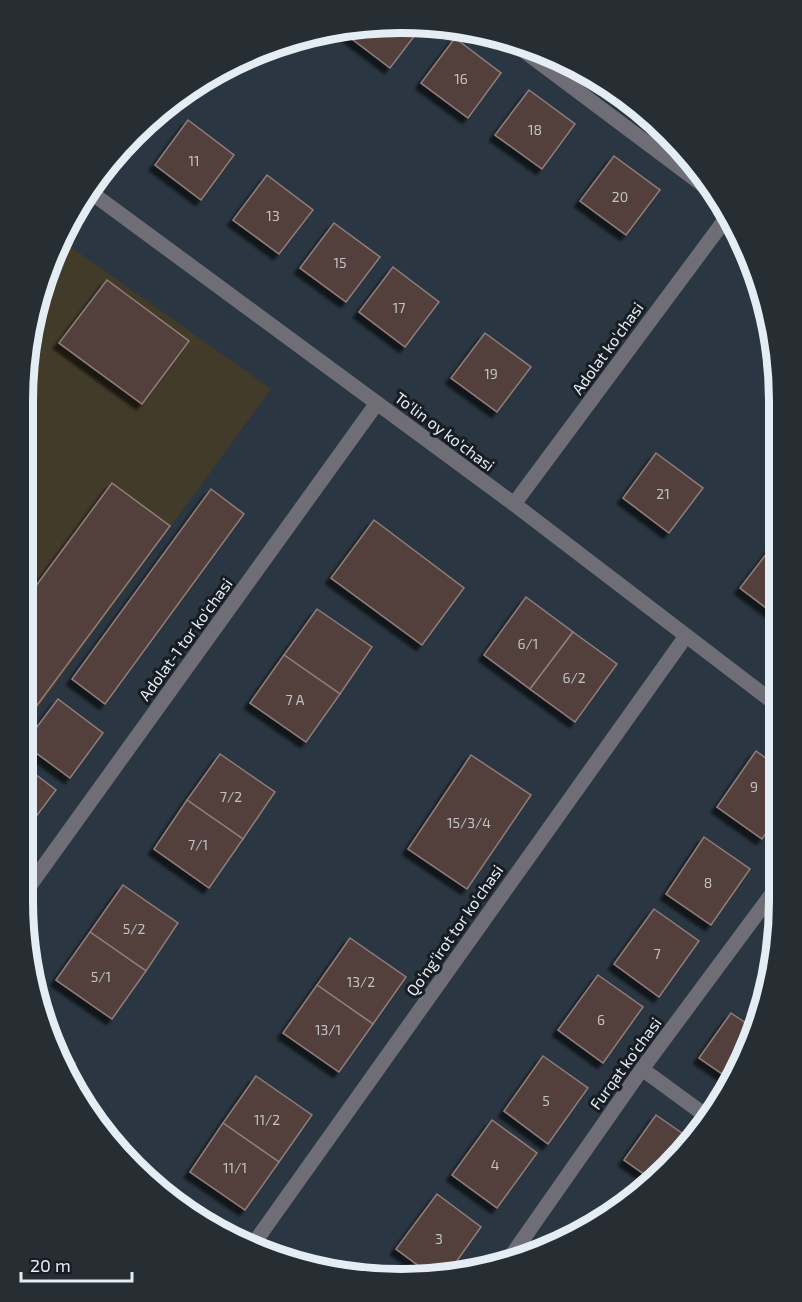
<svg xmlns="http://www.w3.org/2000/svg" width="802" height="1302" viewBox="0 0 802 1302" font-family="'Exo 2',sans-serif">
<defs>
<filter id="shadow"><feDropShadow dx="-5.5" dy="5.5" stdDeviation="1.5" flood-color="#0009"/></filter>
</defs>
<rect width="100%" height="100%" fill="#2a3641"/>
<!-- industrial -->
<polygon fill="#423b2a" points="61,240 271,389 24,728 26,352 51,256"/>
<!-- building -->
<g fill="#53413e" stroke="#917d7a" stroke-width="1.5" filter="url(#shadow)">
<polygon points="351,26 419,30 390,68 344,33"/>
<polygon points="455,38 501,73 468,118 421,83"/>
<polygon points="529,90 575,124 542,169 495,135"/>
<polygon points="188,120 234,155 201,200 155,165"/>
<polygon points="614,156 660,190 626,235 580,201"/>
<polygon points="267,175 313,210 279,254 233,220"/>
<polygon points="334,223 380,257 346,302 300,268"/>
<polygon points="393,267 439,302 405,347 359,312"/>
<polygon points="107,280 189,341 142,404 59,343"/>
<polygon points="485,333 531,367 497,412 451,378"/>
<polygon points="656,453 703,488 669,533 623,498"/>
<polygon points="112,483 170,526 24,723 24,602"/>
<polygon points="211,489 244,514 105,704 72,679"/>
<polygon points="374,520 464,588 422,645 331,578"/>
<polygon points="774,544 778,547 778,617 740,588"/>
<polygon points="526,597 573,632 530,689 484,655"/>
<polygon points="317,609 372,647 340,694 284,655"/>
<polygon points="573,632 617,664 575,722 530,689"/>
<polygon points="284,655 340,694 306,742 250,703"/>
<polygon points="58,699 103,733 70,778 24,744"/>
<polygon points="756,751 777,766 777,818 762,839 717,807"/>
<polygon points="220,754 275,792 243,839 187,800"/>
<polygon points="471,755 531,795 467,889 408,849"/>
<polygon points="23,765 56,790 23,834"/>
<polygon points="187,800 243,839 209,888 154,849"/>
<polygon points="704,837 750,869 711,925 666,894"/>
<polygon points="123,885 178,923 146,971 90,932"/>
<polygon points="654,909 699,941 659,997 614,964"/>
<polygon points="90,932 146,971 112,1019 56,980"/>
<polygon points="350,938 406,977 373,1024 317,985"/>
<polygon points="598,975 643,1007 603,1063 558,1030"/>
<polygon points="317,985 373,1024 339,1072 283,1033"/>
<polygon points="731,1013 755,1029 751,1046 731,1080 699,1058"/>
<polygon points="58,1051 75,1063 69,1072"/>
<polygon points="543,1056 588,1088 548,1144 504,1111"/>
<polygon points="256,1076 312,1115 279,1162 223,1123"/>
<polygon points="656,1115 692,1140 651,1179 624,1160"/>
<polygon points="492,1120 537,1153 497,1208 452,1175"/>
<polygon points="223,1123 279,1162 245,1210 190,1172"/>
<polygon points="437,1194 481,1227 449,1272 431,1275 396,1249"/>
</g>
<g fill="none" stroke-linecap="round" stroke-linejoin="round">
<!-- minor -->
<g stroke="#6f6d75" stroke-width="15">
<polyline points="511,41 711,191"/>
<polyline points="89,191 514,504 777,705"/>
<polyline points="514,504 730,213"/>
<polyline points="23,895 377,403"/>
<polyline points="642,1069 709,1118"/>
<polyline points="252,1246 686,636"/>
<polyline points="507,1262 642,1069 777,887"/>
</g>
</g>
<g text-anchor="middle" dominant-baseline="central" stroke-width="6" stroke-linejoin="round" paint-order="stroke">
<!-- number labels -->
<g font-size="14" fill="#c0c2c6">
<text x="461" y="78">16</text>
<text x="535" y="129">18</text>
<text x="194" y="160">11</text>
<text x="620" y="196">20</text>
<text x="273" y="215">13</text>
<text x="340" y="262">15</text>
<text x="399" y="307">17</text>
<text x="491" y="373">19</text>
<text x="663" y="493">21</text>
<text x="528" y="643">6/1</text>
<text x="574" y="677">6/2</text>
<text x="295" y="699">7 А</text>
<text x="754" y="786">9</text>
<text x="231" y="796">7/2</text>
<text x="469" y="822">15/3/4</text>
<text x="198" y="844">7/1</text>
<text x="708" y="882">8</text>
<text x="134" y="928">5/2</text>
<text x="657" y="953">7</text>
<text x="101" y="976">5/1</text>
<text x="361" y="981">13/2</text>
<text x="601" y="1019">6</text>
<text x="328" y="1029">13/1</text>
<text x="546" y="1100">5</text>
<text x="267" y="1119">11/2</text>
<text x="495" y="1164">4</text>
<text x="235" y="1167">11/1</text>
<text x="439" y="1238">3</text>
</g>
<!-- street labels -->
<g font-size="16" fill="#e5edf4" stroke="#171d22">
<text transform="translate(607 348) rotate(-54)">Adolat ko'chasi</text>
<text transform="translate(445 431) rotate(37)">To'lin oy ko'chasi</text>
<text transform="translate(185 639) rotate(-54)">Adolat-1 tor ko'chasi</text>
<text transform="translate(454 930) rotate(-55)">Qo'ng'irot tor ko'chasi</text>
<text transform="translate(625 1063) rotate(-54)">Furqat ko'chasi</text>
</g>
</g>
<!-- crop -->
<path d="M0 0H802V1302H0ZM401 33H401A368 368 0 0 1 769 401V901A368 368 0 0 1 401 1269H401A368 368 0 0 1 33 901V401A368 368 0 0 1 401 33Z" fill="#272e33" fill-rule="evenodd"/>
<path fill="none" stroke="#e5edf4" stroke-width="8" d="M401 33H401A368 368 0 0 1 769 401V901A368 368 0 0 1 401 1269H401A368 368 0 0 1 33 901V401A368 368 0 0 1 401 33Z"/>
<!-- scale -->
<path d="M21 1272v9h111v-9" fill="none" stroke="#e5edf4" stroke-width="3"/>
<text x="30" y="1272" font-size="18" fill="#e5edf4" stroke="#171d22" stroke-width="4.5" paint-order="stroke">20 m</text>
</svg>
